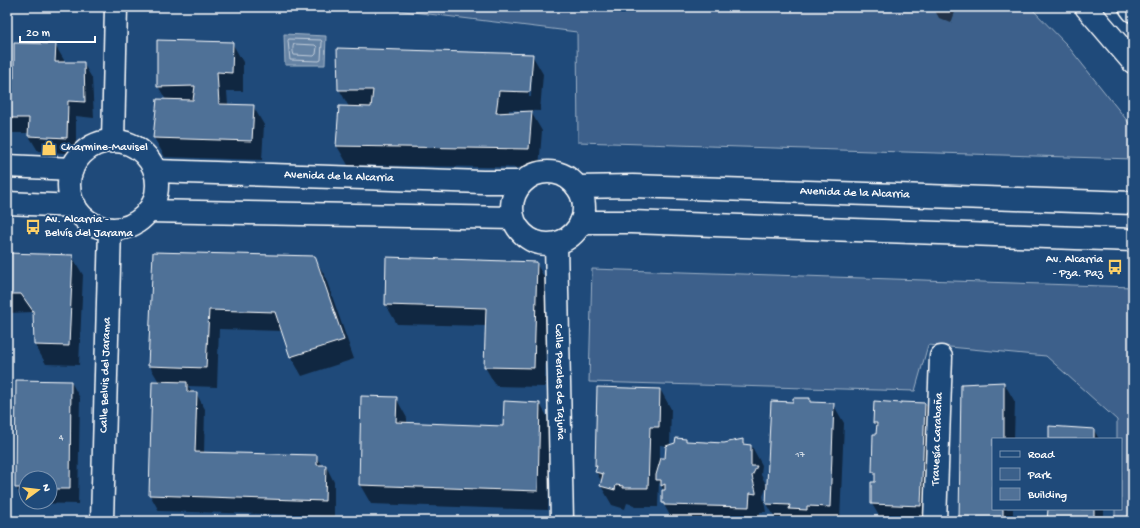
<svg xmlns="http://www.w3.org/2000/svg" width="1140" height="528" viewBox="0 0 1140 528" font-family="'Gochi Hand',sans-serif">
<rect width="100%" height="100%" fill="#1f4a7a"/>
<filter id="ink" filterUnits="userSpaceOnUse"><feTurbulence type="fractalNoise" baseFrequency=".025" numOctaves="2"/><feDisplacementMap in="SourceGraphic" scale="8" xChannelSelector="R" yChannelSelector="G"/><feConvolveMatrix kernelMatrix="1 2 1 2 8 2 1 2 1" color-interpolation-filters="sRGB"/></filter>
<g filter="url(#ink)">
<!-- green -->
<g fill="#3c618b" stroke="#9eb0c5">
<polygon points="371,7 935,7 943,11 945,7 1030,7 1067,45 1133,128 1133,159 578,142 577,32"/>
<polygon points="592,269 1133,287 1133,521 1115,521 1115,509 1121,509 1121,439 1117,439 1117,420 1046,356 928,345 915,391 589,382"/>
</g>
<!-- water -->
<polygon fill="#6583a4" stroke="#a3b5c8" points="284,34 326,36 325,65 285,65"/>
<!-- shadow -->
<g fill="#0007" fill-rule="evenodd">
<polygon points="933,7 957,7 951,23 939,18"/>
<polygon points="232,43 243,62 243,91 227,91 228,105 253,106 264,125 262,160 165,157 154,138 166,100 158,86"/>
<polygon points="55,45 64,60 64,63 83,63 92,78 94,118 76,116 76,154 38,151 29,136 29,133 7,133 7,79 15,79"/>
<path d="M 532,55 L 543,74 L 540,111 L 509,110 L 509,113 L 531,112 L 542,131 L 539,168 L 348,165 L 337,146 L 340,107 L 349,107 L 339,89 ZM 530,72 L 532,72 L 531,97 L 529,97 Z"/>
<polygon points="154,253 314,257 325,276 354,359 302,376 291,357 283,331 219,329 217,387 188,386 193,393 196,393 205,409 204,453 316,456 322,466 326,466 334,482 334,516 159,511 150,495 153,382 159,382 149,365"/>
<polygon points="7,254 72,256 83,275 79,365 46,364 35,345 33,312 7,313"/>
<polygon points="536,263 547,282 545,387 496,386 485,367 486,326 397,324 386,305"/>
<path d="M 71,382 L 80,398 L 78,504 L 25,503 L 16,488 ZM 26,478 L 50,478 L 50,502 L 26,502 Z"/>
<polygon points="1004,383 1015,402 1014,439 993,439 993,509 1013,509 1013,521 960,521"/>
<path d="M 598,388 L 660,389 L 671,409 L 670,446 L 686,442 L 724,444 L 742,440 L 745,445 L 751,445 L 762,465 L 761,475 L 767,486 L 763,496 L 766,512 L 760,512 L 760,521 L 673,521 L 663,503 L 664,491 L 659,482 L 658,507 L 635,507 L 634,505 L 627,503 L 625,509 L 612,505 L 601,486 L 602,482 L 596,472 L 597,468 L 596,466 ZM 660,445 L 667,446 L 666,459 L 660,464 Z"/>
<polygon points="396,398 407,418 407,423 504,427 540,404 551,423 548,510 371,504 360,485"/>
<polygon points="810,399 812,404 833,404 844,423 840,521 777,521 767,504 794,403"/>
<polygon points="902,404 925,404 936,423 932,521 882,521 872,504 876,483 876,477 873,471 878,428 874,422"/>
<polygon points="1094,430 1099,439 1050,439"/>
<polygon points="1049,509 1104,509 1104,521 1048,521"/>
</g>
<g fill="none" stroke-linecap="round" stroke-linejoin="round">
<!-- shore -->
<g stroke="#c1cddb" stroke-width="1">
<polygon points="289,39 321,40 322,42 321,60 319,61 290,60 288,41"/>
<path d="M 294,44 L 315,45 L 317,47 L 316,54 L 314,56 L 294,55 C 293,53 292,47 294,44 Z"/>
</g>
</g>
<!-- building -->
<g fill="#507197" stroke="#fff">
<polygon points="157,40 233,42 232,73 217,72 219,104 254,105 252,141 153,138 157,99 193,100 195,86 157,87"/>
<polygon points="14,43 56,44 55,62 84,62 85,102 68,101 67,138 28,136 29,118 7,118 7,78 14,78"/>
<polygon points="337,48 533,54 530,92 499,91 496,113 532,111 529,149 336,146 339,106 371,107 373,90 338,90"/>
<polygon points="153,252 315,256 344,340 290,357 275,312 209,310 206,368 148,366"/>
<polygon points="7,253 73,255 69,346 34,345 33,311 21,294 7,294"/>
<polygon points="386,257 537,262 534,368 484,367 486,308 385,305"/>
<polygon points="16,380 71,381 70,489 50,489 50,478 26,478 26,488 15,488"/>
<polygon points="152,381 187,382 187,392 197,392 195,452 317,455 317,465 326,465 325,501 149,495"/>
<polygon points="1004,382 1004,439 993,439 993,509 1003,509 1003,521 959,521 961,384"/>
<polygon points="597,387 660,389 659,427 650,427 648,488 623,488 623,486 616,485 615,490 600,486 603,474 595,472 597,466 595,466"/>
<polygon points="361,396 397,397 396,422 503,426 504,401 540,403 538,491 359,485"/>
<polygon points="793,398 810,398 810,402 834,403 830,507 807,506 807,510 789,509 790,505 766,504 771,401 793,402"/>
<polygon points="874,401 901,403 901,402 925,403 921,506 871,504 871,482 875,482 875,472 872,472 873,434 876,434 877,423 873,423"/>
<polygon points="1049,426 1094,429 1094,439 1049,439"/>
<polygon points="676,438 686,439 686,441 724,443 743,439 743,444 751,445 751,466 757,466 752,476 756,492 756,494 750,493 749,507 664,505 664,503 662,503 662,490 665,490 665,484 661,486 661,480 656,480 656,475 661,458 665,458 666,446 675,443"/>
<polygon points="1048,509 1094,509 1094,521 1047,521"/>
</g>
<g fill="none" stroke-linecap="round" stroke-linejoin="round">
<defs>
<g id="street">
<polyline points="1086,7 1133,62"/>
<polyline points="1130,7 1133,11"/>
<polyline points="113,141 116,7"/>
<circle cx="113" cy="185" r="44"/>
<polyline points="7,166 72,169"/>
<path id="s1" d="M 155,171 L 483,182 L 523,182"/>
<circle cx="548" cy="208" r="36"/>
<path id="s2" d="M 577,187 L 633,186 L 1133,203"/>
<polyline points="7,203 75,206"/>
<polyline points="148,211 513,218"/>
<polyline points="581,222 631,222 1133,240"/>
<path id="s3" d="M 556,244 L 562,521"/>
<path id="s4" d="M 102,521 L 110,229"/>
<path id="s5" d="M 935,521 L 941,357"/>
</g>
</defs>
<!-- street casing -->
<use href="#street" stroke="#fff" stroke-width="25"/>
<!-- street -->
<use href="#street" stroke="#1f4a7a" stroke-width="22"/>
</g>
</g>
<!-- icons -->
<defs>
<symbol id="shop-bare" viewBox="-9 -9 18 18"><path d="M-5-2.5h2.3a2.7 3.5 0 0 1 5.4 0H5L5.5 6h-11ZM-1.5-2.5h3a1.5 2.3 0 0 0-3 0Z" fill="#ffd166" stroke="#1f4a7a" stroke-width="2.5" paint-order="stroke"/></symbol>
<symbol id="bus-bare" viewBox="-9 -9 18 18"><path d="M-5-6H5V4H4V6H2V4H-2V6H-4V4H-5ZM-3.5-4V0h7V-4ZM-3.5 1.2v1.5H-2V1.2ZM2 1.2v1.5H3.5V1.2Z" fill="#ffd166" stroke="#1f4a7a" stroke-width="2.5" paint-order="stroke"/></symbol>
</defs>
<g fill-rule="evenodd">
<use href="#shop-bare" x="38" y="137" width="22" height="22"/>
<use href="#bus-bare" x="22" y="216" width="22" height="22"/>
<use href="#bus-bare" x="1104" y="256" width="22" height="22"/>
</g>
<g text-anchor="middle" dominant-baseline="central" stroke-width="3.5" stroke-linejoin="round" paint-order="stroke">
<!-- number labels -->
<g font-size="10" fill="#d3dce5">
<text x="61" y="438">4</text>
<text x="800" y="455">17</text>
</g>
<!-- poi labels -->
<g font-size="12" fill="#fff" stroke="#1f4a7a" text-anchor="start">
<text x="61" y="148">Charmine-Mavisel</text>
<text x="45" y="220">Av. Alcarria -<tspan x="45" dy="14">Belvís del Jarama</tspan></text>
<text x="1103" y="260" text-anchor="end">Av. Alcarria<tspan x="1103" dy="14">- Pza. Paz</tspan></text>
</g>
<!-- street labels -->
<g font-size="12" fill="#fff" stroke="#1f4a7a">
<text stroke="none"><textPath href="#s1" startOffset="184">Avenida de la Alcarria</textPath></text>
<text stroke="none"><textPath href="#s2" startOffset="278">Avenida de la Alcarria</textPath></text>
<text stroke="none"><textPath href="#s4" startOffset="146">Calle Belvis del Jarama</textPath></text>
<text stroke="none"><textPath href="#s3" startOffset="138">Calle Perales de Tajuña</textPath></text>
<text stroke="none"><textPath href="#s5" startOffset="82">Travesía Carabaña</textPath></text>
</g>
</g>
<!-- margin -->
<rect width="1140" height="528" fill="none" stroke="#1f4a7a" stroke-width="24"/>
<rect x="12" y="12" width="1116" height="504" fill="none" stroke="#fff" stroke-width="1.5" filter="url(#ink)"/>
<!-- legend -->
<rect x="992" y="438" width="130" height="72" fill="#1f4a7a" stroke="#7992af"/>
<rect x="1000" y="451" width="20" height="6" fill="#1f4a7a" stroke="#7992af"/>
<text x="1028" y="458" font-size="12" fill="#ffffff">Road</text>
<rect x="1000" y="468" width="20" height="12" fill="#3c618b" stroke="#7992af"/>
<text x="1028" y="478" font-size="12" fill="#ffffff">Park</text>
<rect x="1000" y="488" width="20" height="12" fill="#507197" stroke="#7992af"/>
<text x="1028" y="498" font-size="12" fill="#ffffff">Building</text>
<!-- north arrow -->
<g transform="translate(38 490) rotate(75)"><circle r="19" fill="#1f4a7a" stroke="#7992af"/>
<path d="M0-3L7 15L0 10L-7 15Z" fill="#ffd166"/>
<text y="-6" font-size="11" font-weight="bold" text-anchor="middle" fill="#ffffff">N</text>
</g>
<!-- scale -->
<path d="M20 36v6h75v-6" fill="none" stroke="#ffffff" stroke-width="2"/>
<text x="26" y="36" font-size="12" fill="#ffffff" stroke="#1f4a7a" stroke-width="3" paint-order="stroke">20 m</text>
</svg>
